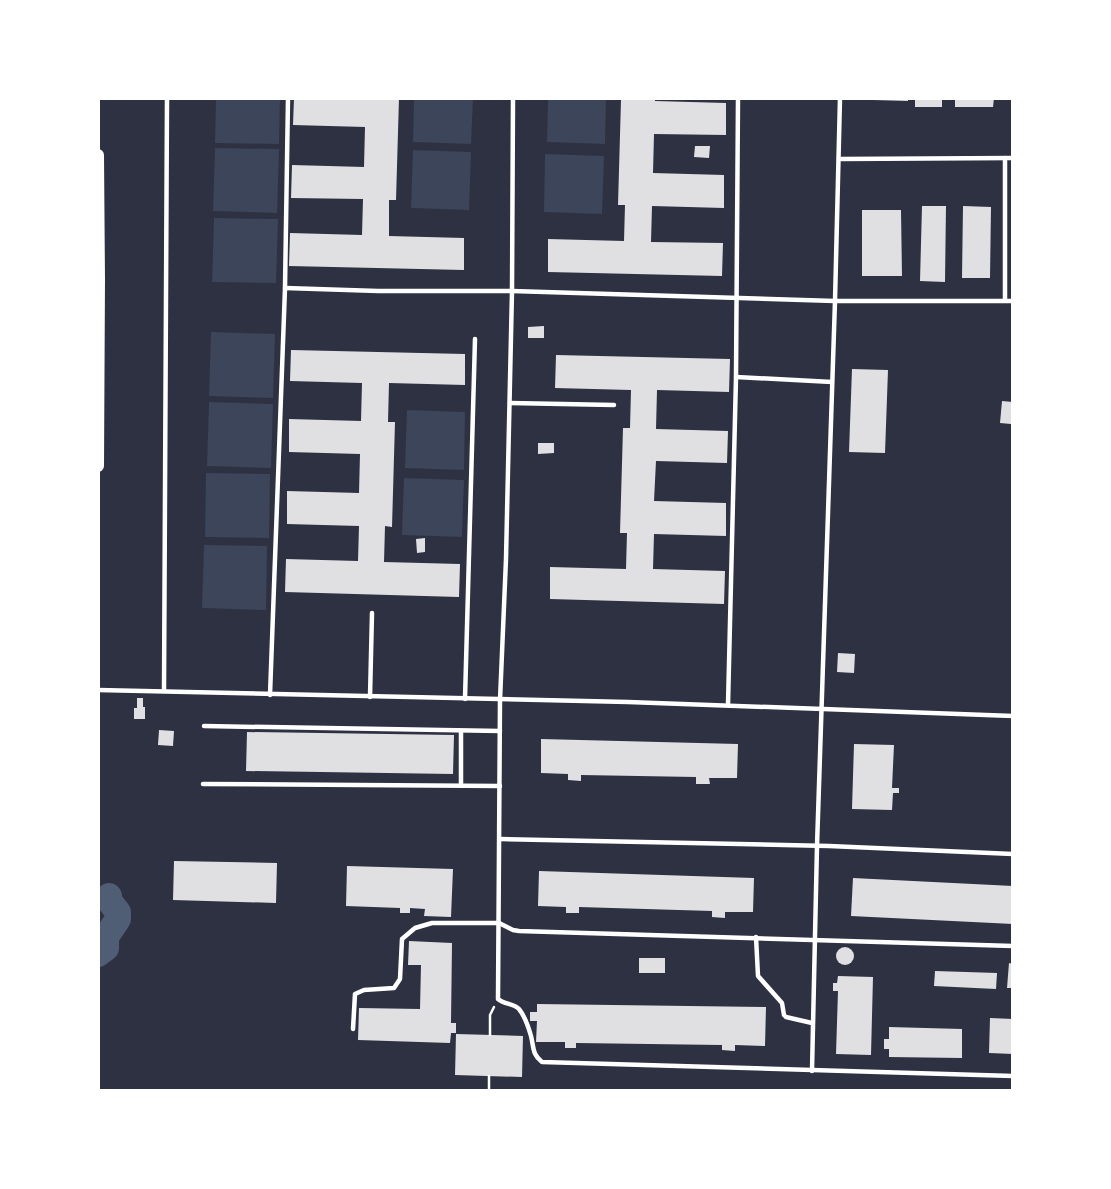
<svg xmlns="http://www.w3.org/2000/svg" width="1111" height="1189" viewBox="0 0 1111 1189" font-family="Merriweather,serif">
<rect width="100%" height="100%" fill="#2d3142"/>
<!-- green -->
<g fill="#3c4559">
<polygon points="216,98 280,98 279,144 215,143"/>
<polygon points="414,98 473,98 471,144 413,142"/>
<polygon points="548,98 606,98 605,144 547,142"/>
<polygon points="215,148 279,149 277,213 213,211"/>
<polygon points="413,150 471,152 469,210 411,208"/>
<polygon points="545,154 604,156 602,214 544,212"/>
<polygon points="214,218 278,219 276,283 212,282"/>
<polygon points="211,332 275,334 273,398 209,396"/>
<polygon points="209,402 273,404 271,468 207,466"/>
<polygon points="407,410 465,412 464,470 405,468"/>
<polygon points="206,473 270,474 269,538 205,537"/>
<polygon points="404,478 464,480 462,537 402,535"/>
<polygon points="204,545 267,546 266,610 202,608"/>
</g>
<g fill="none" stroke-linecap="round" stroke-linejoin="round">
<!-- river -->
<polyline stroke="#4f5d75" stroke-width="26" points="98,954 106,948 106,937 118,919 118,912 110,902 109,896"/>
</g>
<!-- building -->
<g fill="#e0e0e3">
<polygon points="294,98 399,98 396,200 389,200 389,236 464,238 464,270 289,266 290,233 362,235 363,199 291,198 292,165 364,167 365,127 293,125"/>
<polygon points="628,98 655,98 655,101 726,103 726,135 654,134 653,173 724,175 724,208 652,206 651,242 723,243 722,276 548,272 548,239 624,241 625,205 618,205 621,100 628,100"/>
<polygon points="873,98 908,98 908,101 873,100"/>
<rect x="915" y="98" width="27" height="9"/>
<polygon points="955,98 994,98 993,107 955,107"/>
<polygon points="695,146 710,146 709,158 694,157"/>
<polygon points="922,206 946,206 945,282 920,281"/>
<polygon points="963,206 991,207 990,278 962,278"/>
<polygon points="862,210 901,210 902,276 862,276"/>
<polygon points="544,326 544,338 528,338 528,327"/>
<polygon points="291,350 465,354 465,385 389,383 388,422 395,422 392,527 385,526 384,562 460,564 459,597 285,592 286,559 358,561 359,526 287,524 287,491 359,493 360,454 289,452 289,419 361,421 362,383 290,381"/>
<polygon points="556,355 730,359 729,392 657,390 656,429 728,431 727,463 656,461 654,501 726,503 726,536 654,534 653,569 725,571 724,604 550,599 550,567 626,569 627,533 620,533 623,428 630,428 631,390 555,388"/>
<polygon points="852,369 888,370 885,453 849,452"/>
<polygon points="1002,401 1013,402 1011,424 1000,423"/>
<polygon points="538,443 554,443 554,453 538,454"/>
<polygon points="425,538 425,552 417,553 416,539"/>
<polygon points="838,653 855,654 854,673 837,672"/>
<polygon points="137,698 143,698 143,707 145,707 145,719 134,719 134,708 137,708"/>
<polygon points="159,730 174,731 173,746 158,745"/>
<polygon points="247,732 454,735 453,774 246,771"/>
<polygon points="541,739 738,744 737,778 709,778 710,784 696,784 696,777 581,775 581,781 568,780 568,774 541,773"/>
<polygon points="854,744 894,745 892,788 899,788 899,793 893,793 892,810 852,809"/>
<polygon points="174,861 277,863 276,903 173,900"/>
<polygon points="347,866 453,869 451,917 424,916 425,909 410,908 410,913 400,913 400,908 346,906"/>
<polygon points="539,871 754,878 753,912 725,912 725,918 712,917 712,911 579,907 579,913 566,913 566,907 538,906"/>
<polygon points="853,878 1013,886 1013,924 851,916"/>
<polygon points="409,941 452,943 451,1023 456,1023 456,1033 451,1033 450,1043 358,1040 359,1008 420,1009 421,965 408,965"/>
<circle cx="845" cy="956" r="9"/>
<rect x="639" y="958" width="26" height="15"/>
<polygon points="1009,963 1013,964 1013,988 1007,988"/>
<polygon points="935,971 997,973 996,989 934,986"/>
<polygon points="838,976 873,977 871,1055 836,1054 838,991 833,991 833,983 837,983"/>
<polygon points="537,1004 766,1007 765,1046 735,1045 735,1051 722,1050 722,1045 576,1043 576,1048 565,1048 565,1042 536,1042 537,1021 530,1021 530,1012 537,1012"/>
<polygon points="990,1018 1013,1019 1013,1054 989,1053"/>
<polygon points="889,1027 962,1029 962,1058 889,1057 889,1049 884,1049 884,1039 889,1039"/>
<polygon points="456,1034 523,1036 522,1077 455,1075"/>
</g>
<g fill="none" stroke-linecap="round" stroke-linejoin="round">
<!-- path -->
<g stroke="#fff" stroke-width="2.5">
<polyline points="490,1035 490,1015 494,1007"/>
<polyline points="489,1091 489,1076"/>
</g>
<!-- service -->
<g stroke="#fff" stroke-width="4.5">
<path d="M 513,98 L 512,291 L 506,559 L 500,700 L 498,999 C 505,1005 513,1003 519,1009 C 524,1015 529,1029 531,1036 C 534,1048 532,1054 542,1062 L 1013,1076"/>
<polyline points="839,159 1013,158"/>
<polyline points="285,288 378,291 512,291 835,301 1013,301"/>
<polyline points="1005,300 1005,158"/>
<polyline points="736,377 832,382"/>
<polyline points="510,403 614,405"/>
<polyline points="98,690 628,702 1013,716"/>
<polyline points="164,691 167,98"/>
<polyline points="270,695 285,288 288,98"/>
<polyline points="370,697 372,613"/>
<polyline points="465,699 475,339"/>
<polyline points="728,705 736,377 738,98"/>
<polyline points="204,726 500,731"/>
<polyline points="203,784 500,786"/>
<polyline points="461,785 461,731"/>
<polyline points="500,839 829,846 1013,854"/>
<polyline points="756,937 758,976 782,1003 784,1015 786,1017 812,1023"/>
<polyline points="353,1029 355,994 364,990 394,988 400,979 402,939 415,928 432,923 499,923 513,930 519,931 1013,946"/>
<polyline points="812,1071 817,846 835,301 840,98"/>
</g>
<!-- secondary -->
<polyline stroke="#fff" stroke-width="12" points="98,155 99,280 98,466"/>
</g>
<!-- border -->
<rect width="1111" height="1189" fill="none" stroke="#ffffff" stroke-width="200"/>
</svg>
